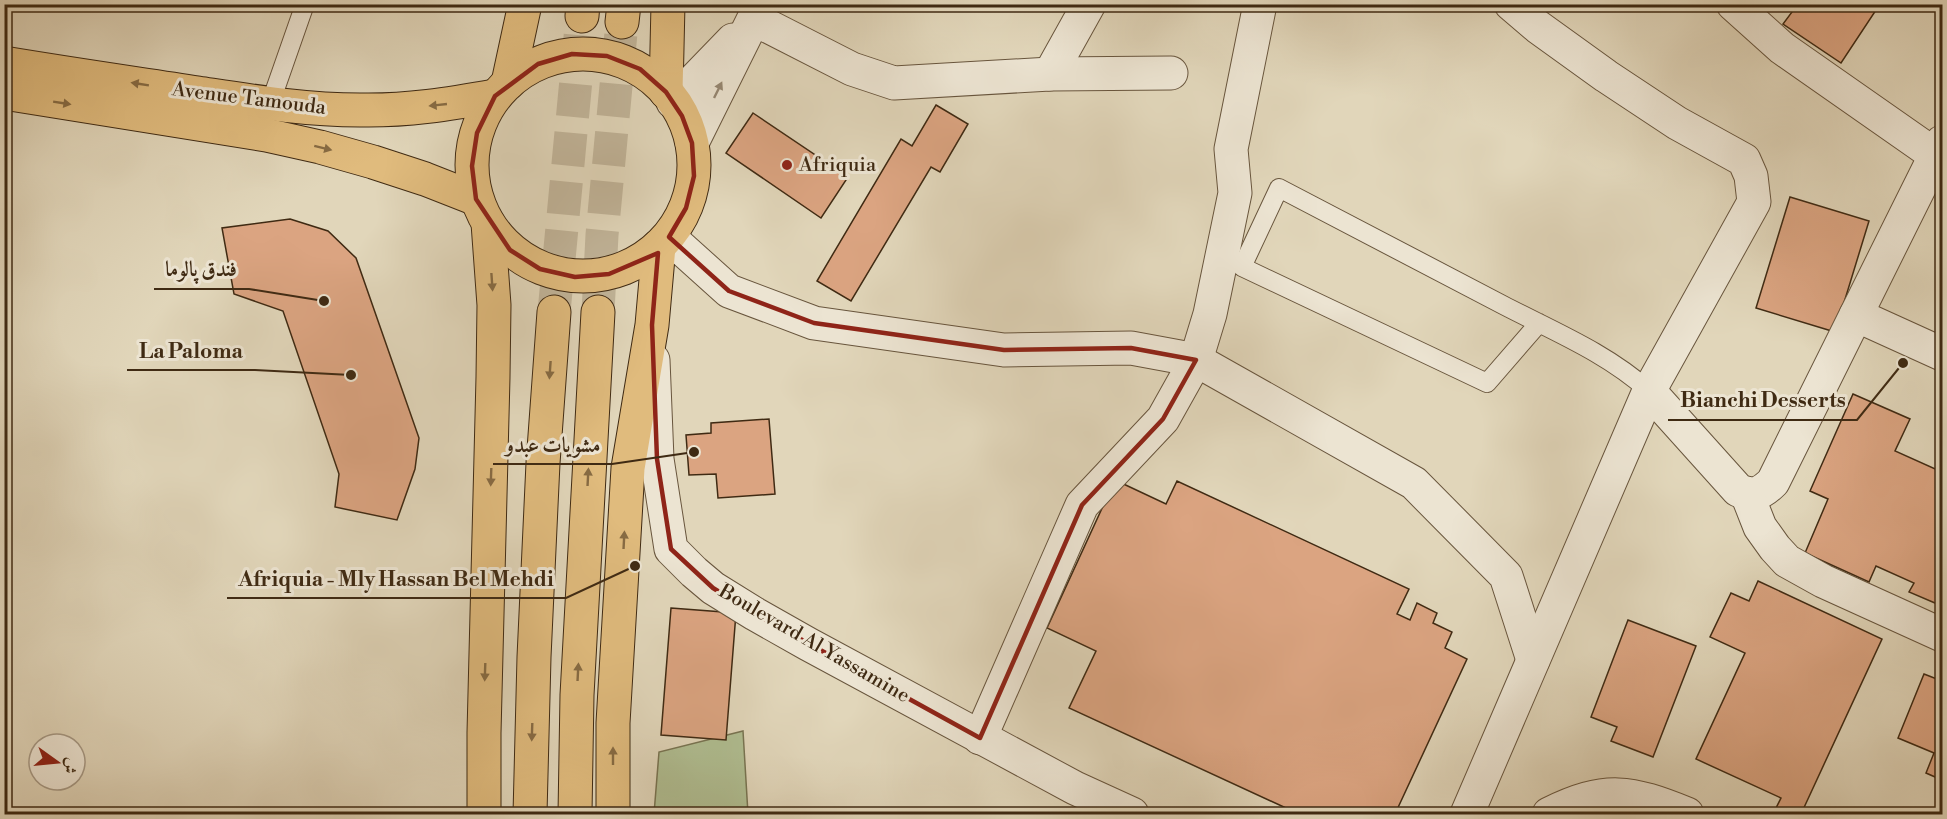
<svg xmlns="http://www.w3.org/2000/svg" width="1947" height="819" viewBox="0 0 1947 819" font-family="'Libre Bodoni',Amiri,serif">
<rect width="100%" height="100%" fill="#e1d6ba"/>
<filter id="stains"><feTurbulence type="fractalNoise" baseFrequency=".00333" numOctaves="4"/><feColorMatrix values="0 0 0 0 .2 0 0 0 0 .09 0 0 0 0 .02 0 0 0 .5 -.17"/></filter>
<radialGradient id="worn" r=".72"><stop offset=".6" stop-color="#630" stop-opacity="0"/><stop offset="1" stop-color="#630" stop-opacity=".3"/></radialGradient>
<!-- green -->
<polygon fill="#b0be92" stroke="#787452" stroke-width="1.5" points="743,731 748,814 654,814 659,752"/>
<!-- building -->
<g fill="#dba481" stroke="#3f2a13" stroke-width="1.5">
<polygon points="1790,4 1880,4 1841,63 1783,24 1795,8"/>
<polygon points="936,105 968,124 940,172 931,167 851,301 817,281 901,139 912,146"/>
<polygon points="753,113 848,177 821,218 726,153"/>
<polygon points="1790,197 1869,221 1835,332 1756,308"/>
<polygon points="290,219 328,231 356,258 419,438 415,469 397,520 335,507 339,474 283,311 234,294 222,228"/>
<polygon points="1853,394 1910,419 1895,451 1942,472 1942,606 1909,592 1914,583 1876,566 1869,582 1805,553 1828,499 1810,491"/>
<polygon points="769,419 775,494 718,498 716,474 689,475 686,435 711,433 711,423"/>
<polygon points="1115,480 1166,504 1177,481 1409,589 1397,614 1410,620 1417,603 1437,613 1433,623 1452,632 1445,648 1467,659 1395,814 1311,814 1305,812 1303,814 1299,814 1069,708 1096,651 1047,628"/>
<polygon points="1758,581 1882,639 1801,814 1773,814 1781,798 1696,759 1745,653 1710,637 1731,593 1749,601"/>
<polygon points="671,608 736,613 726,740 661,735"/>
<polygon points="1628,620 1696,646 1653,757 1611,741 1617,727 1591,717"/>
<polygon points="1924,674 1942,681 1942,780 1926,773 1934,753 1898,738"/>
</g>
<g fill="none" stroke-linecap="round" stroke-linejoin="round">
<!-- highway-tunnel -->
<g stroke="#c1b499" stroke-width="33" stroke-dasharray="33 16" stroke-linecap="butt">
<polyline points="554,312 582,16"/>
<polyline points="598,312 602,235 622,22"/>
</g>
<defs>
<g id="lane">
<polyline points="270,104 305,4"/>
<path d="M 1539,323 L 1487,383 L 1242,267 L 1279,188 C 1354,227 1429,266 1503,305 C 1553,331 1607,353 1649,391"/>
</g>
<g id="street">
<polyline points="1733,4 1782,48 1935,155"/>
<polyline points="754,19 852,69 894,83 1050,74 1171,73"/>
<polyline points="1050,74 1089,4"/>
<polyline points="673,102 733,40"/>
<polyline points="692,143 761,4"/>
<polyline points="669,237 729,291 814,323 1004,350 1131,348 1196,360 1414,483 1506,576 1533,660"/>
<polyline points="1856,315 1942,354"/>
<polyline points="653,360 657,459 671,549 694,572 713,588 755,614 808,644 1075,788 1132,814"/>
<path d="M 1649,391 L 1738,490 C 1753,497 1761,494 1773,482 L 1942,142"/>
<polyline points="1747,494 1760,527 1775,548 1787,561 1823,581 1942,635"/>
<polyline points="980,738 1082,505 1163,419 1196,360 1210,314 1235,193 1231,149 1260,4"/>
<polyline points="1467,814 1649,391 1754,202 1751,176 1744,160 1677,123 1606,76 1538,27 1511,4"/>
<path d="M 1549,814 C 1606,786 1630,791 1687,814"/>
</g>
<g id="highway">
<polyline points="582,16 583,4"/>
<polyline points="622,22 624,4"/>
<circle cx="583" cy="165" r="111"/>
<path d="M 4,63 C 69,74 133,83 198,93 C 251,101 305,110 360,110 C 406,111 450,104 495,96"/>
<polyline points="508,83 525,4"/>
<polyline points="666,92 668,4"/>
<polyline points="4,93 266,135 320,147 373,162 425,179 476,199"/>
<polyline points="484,814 484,733 493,377 494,305 488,223"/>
<polyline points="530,814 534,657 543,463 554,312"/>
<polyline points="575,814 577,695 598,312"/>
<polyline points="613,814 613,723 628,468 652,325 659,246"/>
</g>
</defs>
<!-- lane casing -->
<use href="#lane" stroke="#68553d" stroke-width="20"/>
<!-- street casing -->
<use href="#street" stroke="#68553d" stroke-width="35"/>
<!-- highway casing -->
<use href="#highway" stroke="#3f2a13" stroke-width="35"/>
<!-- lane -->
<use href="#lane" stroke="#ece4d2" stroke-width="18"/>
<!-- street -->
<use href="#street" stroke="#ece4d2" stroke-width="33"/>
<!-- highway -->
<use href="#highway" stroke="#e0bb7d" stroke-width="33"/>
</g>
<!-- one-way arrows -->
<defs><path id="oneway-solid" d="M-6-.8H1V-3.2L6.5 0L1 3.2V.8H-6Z" transform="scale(1.5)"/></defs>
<g fill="#876b43">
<use href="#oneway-solid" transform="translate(140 84) rotate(-171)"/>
<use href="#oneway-solid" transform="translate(62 103) rotate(9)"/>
<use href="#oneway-solid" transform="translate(438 105) rotate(174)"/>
<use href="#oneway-solid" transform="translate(323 148) rotate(14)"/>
<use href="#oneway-solid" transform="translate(492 282) rotate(86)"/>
<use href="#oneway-solid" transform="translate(550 370) rotate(94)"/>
<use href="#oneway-solid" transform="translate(491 477) rotate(92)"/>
<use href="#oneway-solid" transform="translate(588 477) rotate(-87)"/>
<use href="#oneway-solid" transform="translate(624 540) rotate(-87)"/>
<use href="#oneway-solid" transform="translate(485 672) rotate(92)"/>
<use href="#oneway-solid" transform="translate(578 672) rotate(-87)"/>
<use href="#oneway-solid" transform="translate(532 732) rotate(92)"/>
<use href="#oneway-solid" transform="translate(613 756) rotate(-90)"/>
</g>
<use fill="#968772" href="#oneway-solid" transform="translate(718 90) rotate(-64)"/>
<!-- marked area -->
<path fill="none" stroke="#8f2418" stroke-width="4.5" stroke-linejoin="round" d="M 572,54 L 607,56 L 640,69 L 666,92 L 682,116 L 692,143 L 694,176 L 686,208 L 669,237 L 729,291 L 814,323 L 1004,350 L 1131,348 L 1196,360 L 1163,419 L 1082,505 L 980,738 L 755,614 L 713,588 L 671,549 L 657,459 L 652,325 L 658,253 L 609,274 L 575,277 L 540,269 L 510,250 L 476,199 L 472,166 L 477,133 L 495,96 L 538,64 Z"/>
<!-- markers -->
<circle fill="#8f2418" stroke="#ece4d2" stroke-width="2" cx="787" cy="165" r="6"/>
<g text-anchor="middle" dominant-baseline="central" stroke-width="6" stroke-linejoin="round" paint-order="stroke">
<!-- street labels -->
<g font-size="20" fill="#3f2a13" stroke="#ece4d2">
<text transform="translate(249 99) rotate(7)">Avenue Tamouda</text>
<text transform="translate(814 644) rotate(30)">Boulevard Al Yassamine</text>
</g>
<!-- poi labels -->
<g font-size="20" fill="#3f2a13" stroke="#ece4d2" text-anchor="start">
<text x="799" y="165">Afriquia</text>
</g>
</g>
<!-- callouts -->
<path fill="none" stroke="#3f2a13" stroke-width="2" d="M324 301L249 289H154M351 375L255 370H127M1903 363L1857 420H1668M694 452L612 464H493M635 566L566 598H227"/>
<g fill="#3f2a13" stroke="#ece4d2" stroke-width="2">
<circle cx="324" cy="301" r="6"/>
<circle cx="351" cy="375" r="6"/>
<circle cx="1903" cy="363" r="6"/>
<circle cx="694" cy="452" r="6"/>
<circle cx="635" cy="566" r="6"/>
</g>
<g font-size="21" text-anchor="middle" font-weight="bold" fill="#3f2a13" stroke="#ece4d2" stroke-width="6" stroke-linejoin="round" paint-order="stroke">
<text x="201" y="276">فندق پالوما</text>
<text x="191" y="358">La Paloma</text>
<text x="1763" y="407">Bianchi Desserts</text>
<text x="553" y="452">مشويات عبدو</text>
<text x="396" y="586">Afriquia - Mly Hassan Bel Mehdi</text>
</g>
<!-- margin -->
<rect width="1947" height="819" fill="none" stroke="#e1d6ba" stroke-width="24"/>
<rect x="6" y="6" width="1935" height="807" fill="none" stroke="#3f2a13" stroke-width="3"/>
<rect x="12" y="12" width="1923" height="795" fill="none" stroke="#3f2a13" stroke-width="1.5"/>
<!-- north arrow -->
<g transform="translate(57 762) rotate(105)"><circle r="28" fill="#ece4d2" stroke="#a79a86" stroke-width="1.5"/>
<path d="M0-4.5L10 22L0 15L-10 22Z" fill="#8f2418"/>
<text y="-9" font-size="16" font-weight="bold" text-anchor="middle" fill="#3f2a13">ش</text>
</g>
<rect width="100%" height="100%" filter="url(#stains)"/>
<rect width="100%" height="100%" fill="url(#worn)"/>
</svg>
